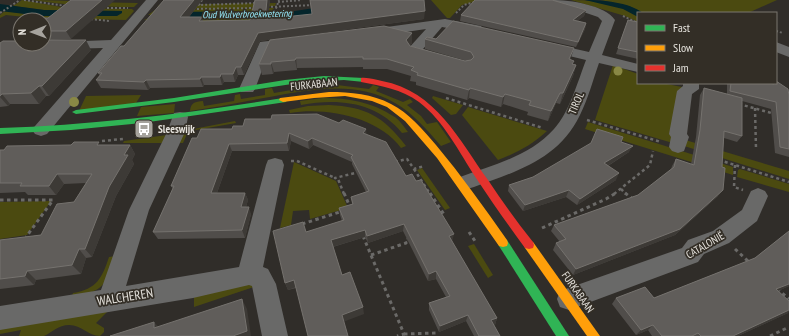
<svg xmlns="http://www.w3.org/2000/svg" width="789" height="336" viewBox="0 0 789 336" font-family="'PT Sans Narrow',sans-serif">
<rect width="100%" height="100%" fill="#302d29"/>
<!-- green -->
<g fill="#4b4a10">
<polygon points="22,0 67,8 132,9 134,11 126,20 34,18 6,15 0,18 0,15 5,11 42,16 116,16 121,11 44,10 13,6"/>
<path d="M 31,0 C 67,0 102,3 138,3 L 134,7 C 99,7 66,5 31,0 Z"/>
<polygon points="431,0 481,0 462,5 450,18 447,18"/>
<path d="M 571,0 C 591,0 622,3 638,17 L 638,22 L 625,16 Z"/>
<polygon points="600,0 777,0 748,13 643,13 629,6"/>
<polygon points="276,3 275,6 233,9 157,8 159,5"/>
<polygon points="274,8 272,12 162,12 179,17 270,18 268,25 144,20 149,18 151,15 148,15 155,10"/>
<polygon points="613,65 638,74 638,83 662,83 682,87 673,134 676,144 595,120"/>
<path d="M 332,80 L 338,80 L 337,85 L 369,89 L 373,85 L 379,87 L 376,91 L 403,102 L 410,99 L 413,102 L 407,105 L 421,116 L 427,124 L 437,122 L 451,142 L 441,146 C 427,130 414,114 395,103 C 352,77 298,92 253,100 C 232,104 211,108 190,111 C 191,102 195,102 203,101 L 204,106 L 234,101 L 235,95 L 240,94 L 241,99 L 265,95 L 265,89 L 272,88 L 274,93 L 297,89 L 295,84 L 301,83 L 302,88 L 331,85 Z"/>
<polygon points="141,95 136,103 79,111 86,96"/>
<polygon points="433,96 463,105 456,114 451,115 432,98"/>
<path d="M 323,98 C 348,98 372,102 393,116 C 399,119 404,127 408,132 L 402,133 C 377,102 339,98 301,105 L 300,101 Z"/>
<polygon points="175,104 174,113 137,116 141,107"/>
<path d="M 329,105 C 366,107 383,116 406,146 L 401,148 C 378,117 327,107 290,113 L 289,110 L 308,106 Z"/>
<path d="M 468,107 L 547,131 C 532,145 516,153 498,160 L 462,115 Z"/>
<polygon points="235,121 236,123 196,130 187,134 183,143 177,143 183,132 188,130"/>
<polygon points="588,122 733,167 733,175 585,129"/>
<polygon points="167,135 165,143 123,143 124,141"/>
<polygon points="682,139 789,171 789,179 681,145"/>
<polygon points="294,162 336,181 348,208 310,219 309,210 293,211 291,225 280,228"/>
<polygon points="422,168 450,208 445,210 417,170"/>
<polygon points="740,169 789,184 789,192 737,177 738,170"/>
<polygon points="51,201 27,235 0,239 0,202"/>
<polygon points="474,244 493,275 488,278 468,246"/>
<path d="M 116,256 C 104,288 105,289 71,299 L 73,293 C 97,289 102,278 109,257 Z"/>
<polygon points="254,281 257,286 194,307 194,295"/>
<path d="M 110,309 L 96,323 L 104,328 L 104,332 L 100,336 C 88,336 82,325 69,325 C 58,325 53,332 44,336 C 37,336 25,336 19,336 L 21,330 L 0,334 L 0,327 Z"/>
</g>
<!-- water -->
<g fill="#04252b">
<polygon points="366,0 403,0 290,18 179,17 162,12 295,11"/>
<path d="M 585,0 C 603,0 628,2 643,13 L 638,13 L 638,17 L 623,9 Z"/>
<polygon points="0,4 44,10 122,11 122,13 117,16 42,16 0,11"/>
</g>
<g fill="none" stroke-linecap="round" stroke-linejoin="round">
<!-- path-far2 -->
<g stroke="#6b6a68" stroke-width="2" stroke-dasharray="2 2" stroke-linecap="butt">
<polyline points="24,0 66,6"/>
<polyline points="202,0 199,5 256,3"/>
<polyline points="278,2 302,0"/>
<polyline points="267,7 314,5"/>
<polyline points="103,8 128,8"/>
<polyline points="193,9 256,8"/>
<polyline points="0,13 20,0"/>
<polyline points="456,13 464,5 475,2"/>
<polyline points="623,16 638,23"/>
<polyline points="91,19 109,21"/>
<polyline points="272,20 279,0"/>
<polyline points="776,31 783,33"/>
</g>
<!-- path-far1 -->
<g stroke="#6b6a68" stroke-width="2.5" stroke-dasharray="3 3" stroke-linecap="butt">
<polyline points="446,98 543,128"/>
<polyline points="739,104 775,114"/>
<polyline points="755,108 756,149"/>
<polyline points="587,120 661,142"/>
<polyline points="102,141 123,139"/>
<polyline points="719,160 789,182"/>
<polyline points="291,161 297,161 335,178"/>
<polyline points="395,162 407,159 414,169 424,166"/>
<polyline points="735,165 734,187 743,190"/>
<polyline points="414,169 430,194"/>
<polyline points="621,189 626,194"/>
<polyline points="344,194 338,179 335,178 359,172"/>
<polyline points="614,194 650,165 653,151"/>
</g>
<!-- path -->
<g stroke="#6b6a68" stroke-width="3" stroke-dasharray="3.5 3.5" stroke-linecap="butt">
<polyline points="344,193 350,207"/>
<polyline points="430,193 445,216"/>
<polyline points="625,193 634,200"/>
<polyline points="0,200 53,200 26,237"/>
<polyline points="302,224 343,211"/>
<polyline points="542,228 606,199 616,193"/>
<polyline points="469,232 475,241"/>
<polyline points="363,236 404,334 397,336"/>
<polyline points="735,249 749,262"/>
<polyline points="371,255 406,243 405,240 407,239"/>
<polyline points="777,289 789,299"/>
<polyline points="404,334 436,333"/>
<polyline points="770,336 789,327"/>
</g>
<!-- street -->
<g fill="#696968" fill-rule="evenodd">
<polygon points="146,0 158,0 47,134 41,136 35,134 32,130 35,126 103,48 63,49 58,48 56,45 58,42 111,40"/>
<path d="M 552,0 C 570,0 605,5 615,20 L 602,55 L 638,64 L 638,72 L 599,63 C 593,80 588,99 580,115 C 558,160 517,171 474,187 L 467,189 L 460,187 L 457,182 L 460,177 C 493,165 530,156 554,129 C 569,113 578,81 586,60 L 544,50 L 542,47 L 544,44 L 549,43 L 589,52 L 602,21 L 598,17 L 554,2 Z"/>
<polygon points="445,19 481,26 483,29 476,33 442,27 423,49 441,55 443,58 441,61 431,61 409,53 407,50 426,29 372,37 367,36 365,33 367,30 372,29"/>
<polygon points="294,38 299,39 301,42 299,45 270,49 255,89 253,92 241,92 239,89 260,42"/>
<polygon points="776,42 789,47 789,57 776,52"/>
<polygon points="683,83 699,83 699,89 692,94 687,134 689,137 684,151 678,153 672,151 669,147 671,137 669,134 677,91 683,86"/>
<polygon points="180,112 186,113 188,117 185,132 149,210 126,286 239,267 266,165 268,160 275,158 282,160 284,165 263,267 268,269 276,284 288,336 262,336 252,286 249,285 193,298 0,330 0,306 101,290 129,210 167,132 174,113"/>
<polygon points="758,188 765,191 768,196 757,221 729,243 704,254 698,262 569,310 560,307 557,299 560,291 682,248 688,240 713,231 742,210 751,191"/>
</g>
<!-- fast -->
<g fill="#30b455" fill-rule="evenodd">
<polygon points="324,76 364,78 368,80 364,82 344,80 305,82 174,102 76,114 72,112 76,110 174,98 285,80"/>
<path d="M 283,98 L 287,100 L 286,102 L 142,123 L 71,130 L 0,134 L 0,128 C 95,125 189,113 283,98 Z"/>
<polygon points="503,239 507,240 569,336 556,336 499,246 498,243 499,240"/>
</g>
<!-- slow -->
<g fill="#ff9f0a" fill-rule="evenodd">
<path d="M 329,92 C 351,92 372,94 391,104 C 409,113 423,130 436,145 C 461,175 484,207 507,240 L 508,243 L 507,246 L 503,247 L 499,246 L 437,158 L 405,121 L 387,107 L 372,101 L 345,96 L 314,98 L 283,102 L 279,100 L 280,98 Z"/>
<polygon points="529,241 533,242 600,336 587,336 525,248 524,245 525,242"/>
</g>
<!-- jam -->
<path fill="#e5322d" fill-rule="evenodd" d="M 361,78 C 368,77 376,80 382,81 C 436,91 459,140 488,180 C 502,201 517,222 533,242 L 534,245 L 533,248 L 529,249 L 525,248 C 508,225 492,202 476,178 C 459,152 444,121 419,102 C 401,89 382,86 361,82 Z"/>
</g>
<!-- trees -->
<g fill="#898845">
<circle cx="618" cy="71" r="4.5"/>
<circle cx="74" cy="102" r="5"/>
</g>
<!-- wall -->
<g fill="#504d4a">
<polygon points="71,0 71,39 44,40 44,20 48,18"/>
<polygon points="202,0 189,17 202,17 203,21 250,20 255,0 270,0 268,18 424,19 260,41 244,75 238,75 235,82 224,82 222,85 204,85 203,87 150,88 148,90 101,88 96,80 100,76 98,73 124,46"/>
<polygon points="586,10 584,16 577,21 586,23 585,29 576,47 460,21 461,15"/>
<polygon points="628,20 638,22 638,59 616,54"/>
<polygon points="20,28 20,40 16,34"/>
<polygon points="412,33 412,43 409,46 410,46 465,61 467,61 425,49 425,39 436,39 571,58 570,60 573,65 576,65 573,76 560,104 556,103 548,121 527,115 528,112 503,104 501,107 469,98 467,100 416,85 416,82 410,81 411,76 387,69 363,69 363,67 297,68 297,70 274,72 273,74 262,75 259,64"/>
<polygon points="0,43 91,50 49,96 46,96 39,104 10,104 8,106 0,107"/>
<polygon points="727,83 768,83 771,84 772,83 776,83 789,96 789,157 775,153 771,109 742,101 742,136 737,142 724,138 718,196 675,235 573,275 553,250 556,243 560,242 551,231 554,225 638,195 671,170 672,166 676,159 691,164 696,137 700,95 704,88 727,94"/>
<polygon points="339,123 366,129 366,134 406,176 452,242 497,318 495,325 494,325 500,336 474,336 466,321 439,332 429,310 429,303 446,297 436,279 428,281 403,231 368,243 365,237 333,247 342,275 364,314 296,288 288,290 285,283 306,232 342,221 340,215 339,208 352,204 351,197 366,192 352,164 352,162 313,145 309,149 291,141 289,151 232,151 217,193 245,193 248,200 246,207 251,214 245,238 158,239 153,232 173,189 171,186 197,138 232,129"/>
<polygon points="621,142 629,152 608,166 616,180 577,205 566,197 523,211 508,191 509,185 533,177"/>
<polygon points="101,145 130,145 135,154 132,160 134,164 116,196 92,257 86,258 81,274 36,280 34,285 0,289 0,240 41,235 74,202 86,183 64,184 56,195 28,195 25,192 0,193 0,150"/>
<polygon points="789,231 789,286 778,291 788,313 738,336 652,336 648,330 636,335 612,304 616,298 654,298 755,258"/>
</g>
<!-- shaded-wall -->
<g fill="#3d3a36">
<polygon points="102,0 115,0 71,39 66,31"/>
<polygon points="194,0 202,0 183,25 180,17"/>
<polygon points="267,0 270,0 267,26 265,19"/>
<polygon points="586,10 584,16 572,26 573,20"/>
<polygon points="425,11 424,19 260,41 244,75 241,67 258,33"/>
<polygon points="202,17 204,24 199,21"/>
<polygon points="586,23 585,29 576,47 578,42"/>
<polygon points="412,33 412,43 406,50 406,40"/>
<polygon points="86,40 91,50 49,96 42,86"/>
<polygon points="574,48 571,58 566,69 569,59"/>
<polygon points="296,58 297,68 297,70 295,60"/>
<polygon points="271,62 274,72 273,74 271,64"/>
<polygon points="576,65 573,76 560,104 563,93"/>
<polygon points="236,67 238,75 235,82 233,74"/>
<polygon points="221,74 224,82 222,85 220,77"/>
<polygon points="201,77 204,85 203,87 200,79"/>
<polygon points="146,80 150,88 148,90 144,82"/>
<polygon points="39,86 46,96 39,104 31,93"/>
<polygon points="470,88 469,98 467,100 469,90"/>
<polygon points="560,93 556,103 548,121 551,111"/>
<polygon points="2,94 10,104 8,106 0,97"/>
<polygon points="505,94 503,104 501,107 503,97"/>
<polygon points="366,129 367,137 363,133"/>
<polygon points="289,133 291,141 289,151 287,143"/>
<polygon points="312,138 313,145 309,149 308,141"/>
<polygon points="229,144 232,151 214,201 211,193"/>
<polygon points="130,145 135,154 132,160 134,164 116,196 92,257 85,249 109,187 124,155"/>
<polygon points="633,146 629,152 601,170 604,163"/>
<polygon points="619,173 616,180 577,205 580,199"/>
<polygon points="57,174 64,184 56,195 49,186"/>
<polygon points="569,190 566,197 523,211 525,205"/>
<polygon points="723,190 718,196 675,235 573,275 576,269"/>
<polygon points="245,193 248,200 244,214 241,207"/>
<polygon points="249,207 251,214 245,238 242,230"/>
<polygon points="404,224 403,231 368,243 367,236"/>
<polygon points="365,230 365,237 332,247 331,240"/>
<polygon points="454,234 452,242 448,244 449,236"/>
<polygon points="79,249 86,258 81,274 72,265"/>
<polygon points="27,271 36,280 34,285 25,276"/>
<polygon points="436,271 436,279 428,281 429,274"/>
<polygon points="294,280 296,287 288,290 285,283"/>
<polygon points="789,284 789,286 769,295 776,289"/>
<polygon points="242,299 247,309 251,336 233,336"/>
<polygon points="363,307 364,314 343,322 342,315"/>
<polygon points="789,310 789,312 788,313 738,336 733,336"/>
<polygon points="468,315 466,321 439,332 440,326"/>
<polygon points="497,318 495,325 489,327 491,320"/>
<polygon points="154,322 162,331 154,328"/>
<polygon points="653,325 648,330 636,335 641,330"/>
</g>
<!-- building -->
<g fill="#605d5a" stroke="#75726e">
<polygon points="71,0 102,0 66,31 44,31 44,20 30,20 33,18 48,18"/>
<polygon points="164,0 194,0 180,17 202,17 199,21 250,20 255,0 267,0 265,19 312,14 310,0 424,0 425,11 258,33 241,67 236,67 233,74 221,74 220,77 201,77 200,79 146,80 144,82 96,80 102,73 98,73 121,46 124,46"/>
<polygon points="475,0 552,0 586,10 573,20 586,23 578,42 461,15"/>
<polygon points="628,20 638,22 638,52 618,48"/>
<polygon points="453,21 574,48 569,59 574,61 572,64 576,65 563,93 560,93 551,111 529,105 531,101 505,94 503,97 470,88 469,90 417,75 418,73 411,70 414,67 387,59 363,59 363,57 296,58 295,60 271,62 271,64 259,64 270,40 384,26 412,33 406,40 410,46 465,61 471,60 474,57 471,52 425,39 427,37 436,39"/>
<polygon points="20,28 20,34 16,34 16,32"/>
<polygon points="44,40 86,40 42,86 39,86 31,93 2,94 0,96 0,43 3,41 20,41 20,44 44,44"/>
<polygon points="776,81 788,89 789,96 789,149 780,147 776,102 730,91 731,83 768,83 774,84 774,83 776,83"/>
<polygon points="704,88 742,98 742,136 724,131 722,167 725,168 723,190 680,229 576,269 556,243 566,239 554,225 638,195 674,167 676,159 694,165 700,130"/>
<polygon points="317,114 339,123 343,120 366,129 363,133 386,142 406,176 412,174 416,181 421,180 454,234 449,236 497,318 491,320 500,336 479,336 468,315 440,326 429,303 450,296 436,271 429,274 404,224 367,236 365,230 331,240 342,275 350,272 363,307 342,315 348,336 308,336 294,280 285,283 273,231 303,222 306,232 344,220 339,208 353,204 351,197 369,191 351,157 353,155 312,138 308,141 289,133 287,143 229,144 211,193 245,193 241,207 249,207 242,230 153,232 174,186 171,186 192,138 197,138 201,129 232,129 233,126 243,126 245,119 271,119 272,115"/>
<polygon points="597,129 623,137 621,142 633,146 604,163 619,173 580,199 569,190 525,205 509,185 533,177 591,143"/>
<polygon points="74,142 99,142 97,145 130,145 124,155 128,155 109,187 85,249 79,249 72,265 27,271 25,276 0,279 0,240 41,235 57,204 74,202 92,174 57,174 49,186 20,186 22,183 0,183 0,150 4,150 7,146 71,145"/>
<polygon points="789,231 789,284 776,289 789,301 789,310 733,336 701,336 698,333 692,336 662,336 653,325 641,330 616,298 645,287 654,298 755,258"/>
<polygon points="242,299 247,331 233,336 110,336 154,322 154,328"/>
</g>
<!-- icons -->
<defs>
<symbol id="bus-square" viewBox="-11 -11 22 22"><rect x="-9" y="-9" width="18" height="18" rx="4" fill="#a6a39d" stroke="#332e26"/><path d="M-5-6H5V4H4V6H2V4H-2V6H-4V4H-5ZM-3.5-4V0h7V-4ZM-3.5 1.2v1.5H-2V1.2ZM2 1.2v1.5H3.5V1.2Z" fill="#fff"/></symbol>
</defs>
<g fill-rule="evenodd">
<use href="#bus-square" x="133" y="118" width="22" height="22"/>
</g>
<g text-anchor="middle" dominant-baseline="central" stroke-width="3.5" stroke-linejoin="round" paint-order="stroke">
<!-- far-water labels -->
<g font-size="10" font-style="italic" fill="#94e8f9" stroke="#332e26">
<text transform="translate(247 14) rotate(-1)">Oud Wulverbroekwetering</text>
</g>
<!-- street labels -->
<g font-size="11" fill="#e5e2dc" stroke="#332e26">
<text transform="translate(314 84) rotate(-6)">FURKABAAN</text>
<text transform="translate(576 103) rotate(-67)">TIROL</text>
<text transform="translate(705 245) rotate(-30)">CATALONIË</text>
<text transform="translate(578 292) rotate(55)">FURKABAAN</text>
</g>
<!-- poi labels -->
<g font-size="11" font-weight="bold" fill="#e5e2dc" stroke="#332e26" text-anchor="start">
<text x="158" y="129">Sleeswijk</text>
</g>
<!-- near-street labels -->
<g font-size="13" fill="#e5e2dc" stroke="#332e26">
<text transform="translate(125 297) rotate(-9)">WALCHEREN</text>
</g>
</g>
<!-- legend -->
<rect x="637" y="12" width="140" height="72" fill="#332e26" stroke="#7a766f"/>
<rect x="645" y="25" width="20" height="6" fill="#30b455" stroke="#7a766f"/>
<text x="673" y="32" font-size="12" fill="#e5e2dc">Fast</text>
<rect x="645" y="45" width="20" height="6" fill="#ff9f0a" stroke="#7a766f"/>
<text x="673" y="52" font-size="12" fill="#e5e2dc">Slow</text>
<rect x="645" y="65" width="20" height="6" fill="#e5322d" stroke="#7a766f"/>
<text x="673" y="72" font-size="12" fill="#e5e2dc">Jam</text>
<!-- north arrow -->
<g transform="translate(32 32) rotate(269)"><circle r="19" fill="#332e26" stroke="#7a766f"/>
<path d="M0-3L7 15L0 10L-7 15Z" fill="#a6a39d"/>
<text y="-6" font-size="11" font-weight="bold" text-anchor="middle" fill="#e5e2dc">N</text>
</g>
</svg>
